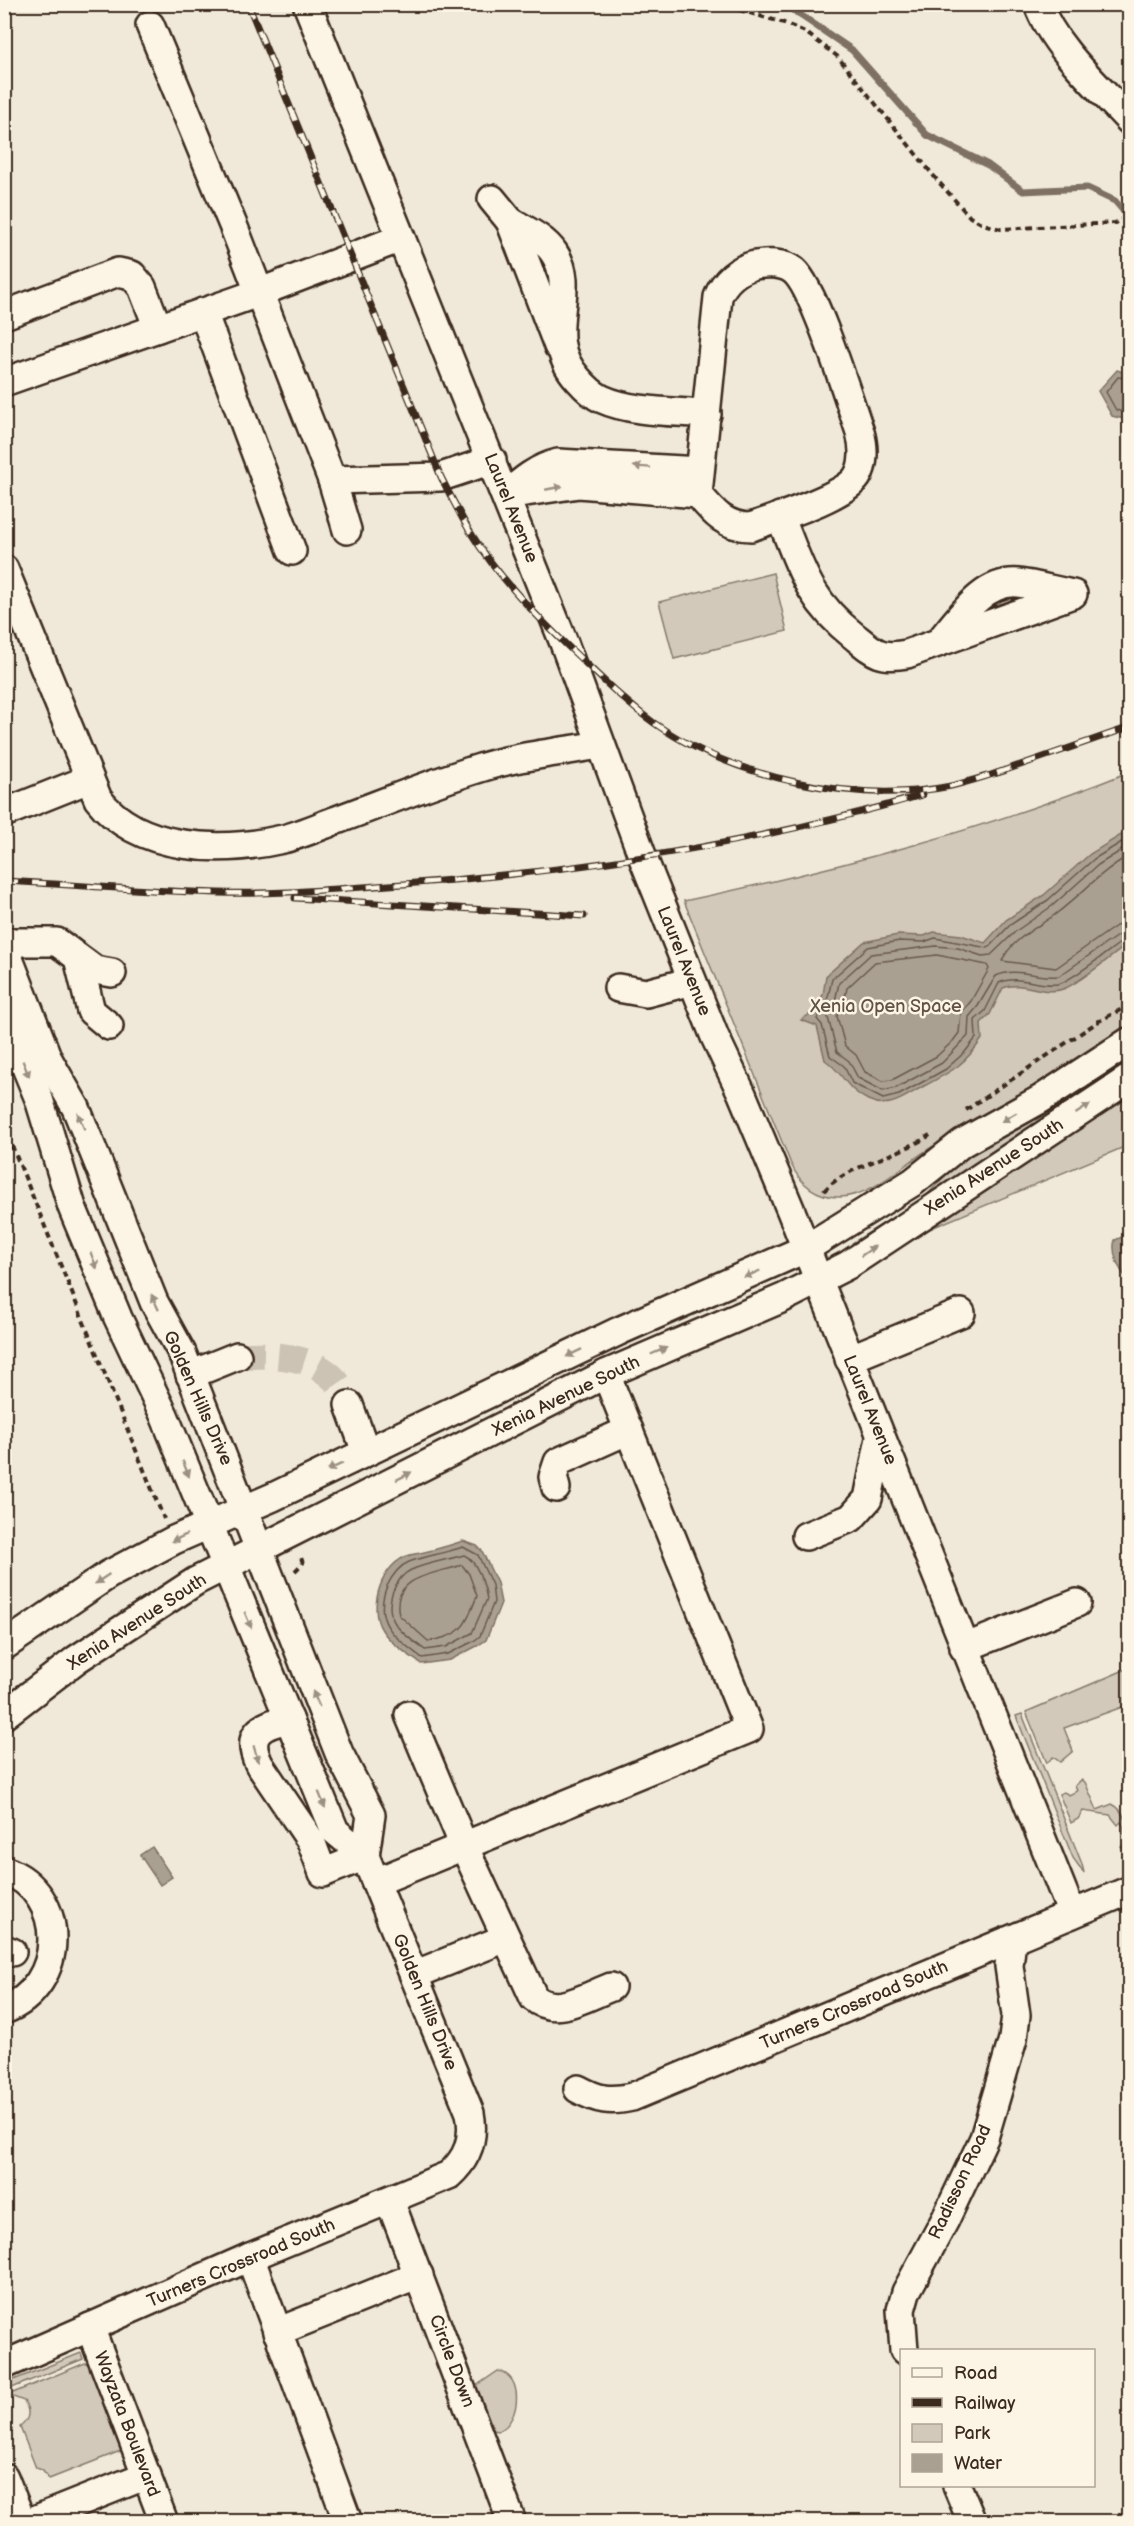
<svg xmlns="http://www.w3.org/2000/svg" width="1134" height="2526" viewBox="0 0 1134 2526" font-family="'Balsamiq Sans',sans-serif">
<rect width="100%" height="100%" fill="#f0e9d9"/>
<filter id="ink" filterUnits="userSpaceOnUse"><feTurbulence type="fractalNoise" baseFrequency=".0167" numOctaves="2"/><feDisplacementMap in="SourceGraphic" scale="12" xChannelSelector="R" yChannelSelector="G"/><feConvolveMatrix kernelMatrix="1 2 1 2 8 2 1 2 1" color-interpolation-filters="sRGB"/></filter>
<g filter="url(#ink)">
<!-- green -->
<g fill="#d2c9ba" stroke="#867a6c" stroke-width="1.5">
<polygon points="773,573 787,631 674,659 659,602"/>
<path d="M 1129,772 L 1129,1033 C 1095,1055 1061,1078 1025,1099 C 995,1116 962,1129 932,1147 C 905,1163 873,1196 841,1197 C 817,1198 800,1184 791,1164 L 684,901 C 836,869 985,830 1129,772 Z"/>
<polygon points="1129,1050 1129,1071 854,1247 852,1243 924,1198 961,1159"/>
<polygon points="1129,1088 1129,1145 896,1243"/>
<polygon points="1129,1668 1129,1716 1125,1706 1064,1728 1073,1751 1060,1762 1053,1757 1047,1763 1026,1712"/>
<polygon points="1022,1714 1082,1864 1084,1873 1073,1858 1016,1716"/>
<path d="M 1081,1780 L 1085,1782 L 1097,1810 L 1112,1804 C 1128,1811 1130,1838 1129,1854 L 1121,1847 L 1127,1842 L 1127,1836 L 1122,1832 L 1124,1828 L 1121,1822 L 1118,1825 L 1110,1815 L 1083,1811 L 1078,1819 L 1071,1823 L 1059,1794 L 1064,1792 L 1069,1795 L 1077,1791 L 1075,1786 Z"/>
<polygon points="81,2353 83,2359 7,2390 5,2384 11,2381"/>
<path d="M 85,2363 L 93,2365 L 123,2450 L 49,2479 L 42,2470 L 36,2468 L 20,2427 C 30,2419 30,2411 24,2401 L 8,2395 Z"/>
<path d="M 498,2371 C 524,2375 521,2421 499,2431 L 493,2430 L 476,2386 Z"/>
</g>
<!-- water -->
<g fill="#aaa091" stroke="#7e7163" stroke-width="1.5">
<polygon points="1117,370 1129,374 1128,420 1112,416 1098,391"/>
<path d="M 1129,830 L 1129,943 C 1116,953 1075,986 1063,989 C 1043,996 1022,980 1003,988 L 990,1014 L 981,1023 L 982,1039 C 964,1065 954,1070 926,1085 C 906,1095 891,1111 868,1100 C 844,1088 845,1074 825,1060 L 817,1026 L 801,1020 L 813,1012 L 823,995 L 826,976 L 864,942 L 898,935 L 924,936 L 934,932 L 961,935 L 985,943 L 1006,920 L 1044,895 L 1090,854 Z"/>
<path d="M 1129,1234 L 1130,1234 L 1129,1280 C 1119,1271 1111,1253 1115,1240 Z"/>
<path d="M 463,1541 L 477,1546 L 482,1551 L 497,1583 L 501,1603 L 486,1640 L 477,1646 L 450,1660 L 421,1664 C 408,1654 391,1644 382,1630 C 367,1608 382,1562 410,1555 C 427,1552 445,1547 463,1541 Z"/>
<polygon points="152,1847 172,1877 160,1885 140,1855"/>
</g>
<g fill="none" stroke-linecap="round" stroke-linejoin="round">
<!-- shore -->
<g stroke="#67594c" stroke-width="1.5">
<polyline points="1130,379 1118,377 1106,392 1116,410 1130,414"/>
<path d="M 1130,837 L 1094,859 L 1048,900 L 1010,925 L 988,948 L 935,938 L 924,942 L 899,941 L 868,947 L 832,979 L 828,997 L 817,1019 L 822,1025 L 830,1056 L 844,1066 L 852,1083 L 883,1099 L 899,1095 L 946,1069 L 965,1052 L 976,1038 L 975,1020 L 985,1011 L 999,983 C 1018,974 1038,987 1058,984 C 1070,982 1111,949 1124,940 L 1130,939"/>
<path d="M 1130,845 L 1098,865 L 1052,906 L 1016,931 L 991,955 L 982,956 L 958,948 L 936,946 L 871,954 L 839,983 L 835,1001 L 827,1014 L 837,1052 L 849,1061 L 858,1078 L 883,1091 L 896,1088 L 942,1063 L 968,1036 L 969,1017 L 978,1006 L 996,976 C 1017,966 1037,979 1059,976 L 1120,934 L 1130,931"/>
<path d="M 1130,855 C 1102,870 1082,894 1057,913 C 1039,927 1011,939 1002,961 L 1056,968 L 1116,926 L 1130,922"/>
<polygon points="937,955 987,965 989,969 971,1001 961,1013 959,1033 953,1041 937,1056 892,1080 883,1081 865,1072 856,1055 845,1046 837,1016 844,1002 847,988 875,962"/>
<path d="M 463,1547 L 478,1555 L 492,1585 L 494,1602 L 480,1636 L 474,1641 L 448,1654 L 422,1658 C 395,1637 372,1623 387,1586 C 392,1576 399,1566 409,1562 C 426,1556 445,1553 463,1547 Z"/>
<path d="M 464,1555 C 477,1560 485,1586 487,1599 L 472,1633 L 446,1647 L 425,1650 C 403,1634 382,1621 393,1591 C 397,1582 402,1574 411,1570 C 427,1563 447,1560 464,1555 Z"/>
<path d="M 462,1565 L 469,1574 L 477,1596 C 465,1626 463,1636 428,1641 L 399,1615 C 390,1575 437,1574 462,1565 Z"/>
</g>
<!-- stream -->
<g stroke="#7e7163" stroke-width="7">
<polyline points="784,4 852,50 927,135 988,165 1023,191 1087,188 1115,201 1126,214"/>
<polyline points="1126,221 1130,227"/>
</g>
<!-- minor-tunnel -->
<path stroke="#ccc3b4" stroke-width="27" stroke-dasharray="27 14" stroke-linecap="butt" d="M 237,1356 C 269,1354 310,1354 335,1380 C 341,1387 345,1397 349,1405"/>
<defs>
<g id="minor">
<polyline points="307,4 564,643 643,858 715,1037 742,1094 791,1211 1072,1914"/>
<path d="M 1038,4 C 1053,47 1100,88 1130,121"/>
<polyline points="150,25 235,230 332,480 347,530"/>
<polyline points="492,199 510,221"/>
<polyline points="203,312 292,551"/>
<polyline points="4,315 118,272 132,275 142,287 158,328"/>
<path d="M 558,346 L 510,221 C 525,230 544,238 554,253 C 580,291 538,335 578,379 C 585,387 593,395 602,399 C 633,413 674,411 707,414"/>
<polyline points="4,382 258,293 401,238"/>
<polyline points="332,480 441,477 492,460"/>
<path d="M 698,494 C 705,428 712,362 718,297 C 724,281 738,269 755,265 C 768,263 783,262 794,271 C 815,289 849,400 860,432 C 864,446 865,464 857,477 C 844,497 775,518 751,527 C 725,527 713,512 698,494 L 579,484 L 506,495 C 522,481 537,468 558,463 L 700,471"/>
<path d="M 780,516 C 801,568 808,600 854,636 C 875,653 880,659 907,654 L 1073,594 C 1055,591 1037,585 1018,583 C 983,580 959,619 939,642"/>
<path d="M 4,569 L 98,799 C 139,852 222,853 283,839 C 300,835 318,827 334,821 C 383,803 431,783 480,768 C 518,756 560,752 600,745"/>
<polyline points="4,813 89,779"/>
<polyline points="4,942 57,942 95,970 112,973"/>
<polyline points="4,946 48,1059 76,1108 154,1302 182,1353 339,1753 371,1815 365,1856"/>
<polyline points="78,958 91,1011 109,1026"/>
<polyline points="618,988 646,993 692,981"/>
<path d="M 4,1014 L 39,1099 L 72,1207 L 118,1318 L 164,1415 L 335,1831 L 365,1856 L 470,2113 C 475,2139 468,2158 449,2175 L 250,2257 L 4,2365"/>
<polyline points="849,1359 961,1313"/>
<polyline points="190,1375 237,1356"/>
<polyline points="349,1405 366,1452"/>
<polyline points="556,1488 553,1477 558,1462 629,1430"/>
<polyline points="806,1536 851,1518 868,1499 880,1438"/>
<polyline points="4,1646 108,1575 174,1540 273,1497 619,1331 805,1249 913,1182 962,1143 1041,1099 1130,1041"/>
<polyline points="964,1648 1077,1603"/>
<polyline points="4,1715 77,1659 196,1581 606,1374 783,1298 848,1265 1130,1078"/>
<path d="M 409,1715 L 464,1846 L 534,1998 C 556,2017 587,1996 611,1987"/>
<path d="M 289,1719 C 260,1725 245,1734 259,1764 L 311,1841 L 323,1873 L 365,1856"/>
<path d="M 4,1870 C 69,1893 67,1986 4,2010"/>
<polyline points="376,1882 749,1729 606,1374"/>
<polyline points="4,1949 12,1952"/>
<polyline points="414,1975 506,1938"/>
<path d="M 578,2089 C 598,2100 610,2102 632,2097 L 1130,1890"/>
<polyline points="390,2201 512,2522"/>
<polyline points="250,2257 348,2522"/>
<polyline points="90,2327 164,2522"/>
<polyline points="277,2332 419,2275"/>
<polyline points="904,2350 901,2310 906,2292 945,2220 984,2138 1013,2039 1016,2015 1009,1966 1012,1940"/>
<polyline points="4,2477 22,2522"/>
<polyline points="957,2486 972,2522"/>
<polyline points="29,2522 147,2475"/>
</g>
</defs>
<!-- minor casing -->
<use href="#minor" stroke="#3b2a1e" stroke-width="32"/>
<!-- path -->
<g stroke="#3b2a1e" stroke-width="4" stroke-dasharray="6 4.5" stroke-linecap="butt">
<polyline points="719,4 784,23 805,32 837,56 937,180 970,217 983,224 1001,229 1115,223 1130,215"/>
<polyline points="966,1110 1099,1021 1130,1005"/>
<polyline points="4,1126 164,1519"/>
<path d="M 824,1191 C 847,1165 899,1156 930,1135"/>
<polyline points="295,1571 303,1563 300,1555"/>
</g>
<!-- minor -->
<use href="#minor" stroke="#fcf5e5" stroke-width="27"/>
<defs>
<g id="rail">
<path d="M 248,4 L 441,477 C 450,495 459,513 469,530 C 497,576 537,617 576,654 C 601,678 626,703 654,723 C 733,778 856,805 951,786 C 969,782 986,776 1004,771"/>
<polyline points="997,773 1130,727"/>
<path d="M 4,881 C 76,885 147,891 218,893 C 280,895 343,888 404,884 C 580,871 753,845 922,795"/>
<polyline points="295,898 584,916"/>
</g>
</defs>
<!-- rail casing -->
<use href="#rail" stroke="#3b2a1e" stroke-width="7"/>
<!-- rail -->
<use href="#rail" stroke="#fcf5e5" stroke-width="4.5" stroke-dasharray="14" stroke-linecap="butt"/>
</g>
<!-- one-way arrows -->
<defs><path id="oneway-solid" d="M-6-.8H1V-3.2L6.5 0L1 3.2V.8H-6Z" transform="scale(1.5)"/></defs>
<g fill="#9c9082">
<use href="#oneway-solid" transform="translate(642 467) rotate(-176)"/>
<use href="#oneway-solid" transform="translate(554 488) rotate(-11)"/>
<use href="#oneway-solid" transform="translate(26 1069) rotate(68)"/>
<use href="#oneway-solid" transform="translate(1083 1109) rotate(-33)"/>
<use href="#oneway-solid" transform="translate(1009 1117) rotate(150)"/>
<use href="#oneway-solid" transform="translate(81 1121) rotate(-112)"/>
<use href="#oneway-solid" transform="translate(868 1251) rotate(-35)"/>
<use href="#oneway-solid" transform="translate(94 1261) rotate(68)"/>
<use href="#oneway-solid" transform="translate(752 1274) rotate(157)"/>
<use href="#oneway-solid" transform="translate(155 1302) rotate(-115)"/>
<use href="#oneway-solid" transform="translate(659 1351) rotate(-23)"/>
<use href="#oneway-solid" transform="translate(574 1353) rotate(154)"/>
<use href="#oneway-solid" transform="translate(335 1467) rotate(154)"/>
<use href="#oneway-solid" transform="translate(186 1469) rotate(68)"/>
<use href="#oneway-solid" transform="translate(404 1476) rotate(-27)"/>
<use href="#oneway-solid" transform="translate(179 1538) rotate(155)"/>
<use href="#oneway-solid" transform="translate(102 1579) rotate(146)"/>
<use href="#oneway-solid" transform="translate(248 1620) rotate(67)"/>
<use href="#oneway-solid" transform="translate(316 1699) rotate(-113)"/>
<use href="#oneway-solid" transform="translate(256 1754) rotate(74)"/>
<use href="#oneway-solid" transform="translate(322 1800) rotate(68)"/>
</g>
</g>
<g text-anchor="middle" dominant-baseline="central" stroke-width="5" stroke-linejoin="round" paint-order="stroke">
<!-- street labels -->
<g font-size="18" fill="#3b2a1e" stroke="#fcf5e5">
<text transform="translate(511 508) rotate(68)">Laurel Avenue</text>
<text transform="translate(684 961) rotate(68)">Laurel Avenue</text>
<text transform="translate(994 1167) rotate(-33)">Xenia Avenue South</text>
<text transform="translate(566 1396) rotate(-26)">Xenia Avenue South</text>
<text transform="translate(198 1398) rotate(66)">Golden Hills Drive</text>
<text transform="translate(870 1410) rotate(68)">Laurel Avenue</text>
<text transform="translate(137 1622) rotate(-33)">Xenia Avenue South</text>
<text transform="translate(425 2002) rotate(68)">Golden Hills Drive</text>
<text transform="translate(854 2005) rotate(-23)">Turners Crossroad South</text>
<text transform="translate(960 2182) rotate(-65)">Radisson Road</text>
<text transform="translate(241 2263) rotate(-23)">Turners Crossroad South</text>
<text transform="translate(452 2361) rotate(69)">Circle Down</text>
<text transform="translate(127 2424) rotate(69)">Wayzata Boulevard</text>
</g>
<!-- park labels -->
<g font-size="18" fill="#615245" stroke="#fcf5e5">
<text x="886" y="1006">Xenia Open Space</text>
</g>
</g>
<!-- margin -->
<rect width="1134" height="2526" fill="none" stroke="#fcf5e5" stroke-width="24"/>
<rect x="12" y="12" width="1110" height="2502" fill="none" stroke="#3b2a1e" stroke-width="2" filter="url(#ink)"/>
<!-- legend -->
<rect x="900" y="2349" width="195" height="138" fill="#fcf5e5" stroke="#afa495" stroke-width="1.5"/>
<rect x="912" y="2368" width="30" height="9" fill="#fcf5e5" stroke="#afa495" stroke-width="1.5"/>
<text x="954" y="2379" font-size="18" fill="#3b2a1e">Road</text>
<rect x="912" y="2398" width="30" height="9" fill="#3b2a1e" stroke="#afa495" stroke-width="1.5"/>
<text x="954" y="2409" font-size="18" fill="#3b2a1e">Railway</text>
<rect x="912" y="2424" width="30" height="18" fill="#d2c9ba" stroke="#afa495" stroke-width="1.5"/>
<text x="954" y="2439" font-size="18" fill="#3b2a1e">Park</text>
<rect x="912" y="2454" width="30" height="18" fill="#aaa091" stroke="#afa495" stroke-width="1.5"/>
<text x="954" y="2469" font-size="18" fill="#3b2a1e">Water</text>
</svg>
